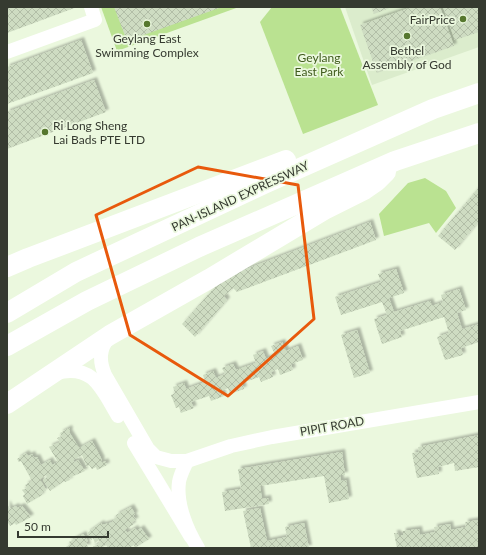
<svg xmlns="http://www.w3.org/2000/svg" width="486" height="555" viewBox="0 0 486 555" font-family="Lato,sans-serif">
<defs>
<pattern id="building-cross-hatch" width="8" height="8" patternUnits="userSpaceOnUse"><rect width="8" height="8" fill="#cedcc2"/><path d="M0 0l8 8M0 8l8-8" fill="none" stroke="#b2bea7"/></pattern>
<filter id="shadow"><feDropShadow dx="3" dy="-3" stdDeviation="1" flood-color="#0004"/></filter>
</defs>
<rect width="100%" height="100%" fill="#ebf8de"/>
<!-- built -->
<polygon fill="#dbeccc" points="345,7 479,7 479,47 372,85"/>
<!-- green -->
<g fill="#bae291">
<polygon points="101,7 239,7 117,51"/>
<polygon points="272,7 340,7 378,105 303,134 260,22"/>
<polygon points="425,178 446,191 456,208 436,233 429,223 384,236 379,214 408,183"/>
</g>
<!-- building -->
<g fill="url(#building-cross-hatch)" filter="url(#shadow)">
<polygon points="7,7 77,7 7,33"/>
<polygon points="114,7 222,7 127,41"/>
<polygon points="371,7 392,7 374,14"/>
<polygon points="412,7 440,7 454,46 377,73 360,25"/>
<polygon points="443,7 479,7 479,32 455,40"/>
<polygon points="81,40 93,73 7,104 7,67"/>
<polygon points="94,80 106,112 7,149 7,112"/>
<polygon points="479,187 479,221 455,250 438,236"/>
<polygon points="370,222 376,240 237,292 233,288 224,296 227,300 195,337 182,324 223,278"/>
<polygon points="396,269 404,293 389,298 394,312 430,301 432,306 443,302 441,295 459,289 466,310 457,313 462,329 479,324 479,342 461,348 463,355 445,360 437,337 449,333 444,317 400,331 402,337 382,344 374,319 387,315 382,302 341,315 335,297 381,282 378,274"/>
<polygon points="357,330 370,373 354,378 341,335"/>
<polygon points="282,342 286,351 298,346 303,360 291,364 293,370 280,375 278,369 271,372 273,377 261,382 259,377 242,383 244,389 230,394 228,388 221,391 224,396 211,401 209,396 191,402 194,408 181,413 179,407 176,408 171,395 175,393 173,387 184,383 186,389 205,382 203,375 213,371 216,378 225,374 222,368 233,364 236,370 256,363 253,355 263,351 266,359 275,355 271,346"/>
<polygon points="69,428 70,431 69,432 79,448 92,441 102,460 101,460 102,463 105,461 107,465 97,470 96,467 92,469 89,465 87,467 82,455 73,460 75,462 78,460 85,471 69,478 70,480 65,482 64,481 50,491 43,480 47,477 46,475 40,479 46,490 41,493 42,495 27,504 23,496 25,494 22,490 27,488 25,485 32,481 21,461 19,462 17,459 26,453 28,456 32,454 34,458 37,457 41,465 50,460 52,465 58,462 49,447 60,442 57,438 62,436 60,433"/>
<polygon points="479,435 479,467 455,471 454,463 438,467 439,474 417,478 412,453 419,452 418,447"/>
<polygon points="342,452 345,475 340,475 341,481 346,480 349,499 329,503 324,476 260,486 262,499 268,498 269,504 225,511 222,492 241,489 238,469"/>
<polygon points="7,503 10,509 16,506 17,508 22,506 31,517 16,525 15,523 10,526 7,521"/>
<polygon points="131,507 135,514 133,516 136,520 132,522 133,525 125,529 127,533 135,528 137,531 141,528 149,539 135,548 134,545 129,548 108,548 106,545 101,548 91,548 100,543 99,540 95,543 93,538 91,540 87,533 101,523 102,525 113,522 112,520 117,517 116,515"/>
<polygon points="260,508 267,541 287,537 285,527 304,523 309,548 251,548 243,511"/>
<polygon points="479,520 479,548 397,548 394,533 398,533 398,535 403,535 403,531 419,529 420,535 435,532 434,527 450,524 451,530 466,527 465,522"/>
<polygon points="83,534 88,541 86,542 88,547 65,548 70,544 69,542"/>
</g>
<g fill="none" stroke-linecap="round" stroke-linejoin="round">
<!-- minor -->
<g stroke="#fff" stroke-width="14">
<polyline points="7,52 95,20 91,7"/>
<path d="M 109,337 C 99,349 99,361 105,375 L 148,449 L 156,457 L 171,461 L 187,461 L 231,446 L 272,437 L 479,402"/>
<path d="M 56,373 C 94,363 102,390 118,416"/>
<polyline points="134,443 191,537"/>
<path d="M 187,461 C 184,468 180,475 179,482 C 176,504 187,530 198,548"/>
</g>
<!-- highway -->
<g stroke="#fff" stroke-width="20">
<polyline points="7,267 28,258 286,160"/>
<polyline points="7,313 76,272 264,184 433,109 479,93"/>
<polyline points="7,346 87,301 199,247 395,161 479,133"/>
<polyline points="7,404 110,335 209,279 326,209 364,190 377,181 386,172"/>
</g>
</g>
<!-- marked area -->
<path fill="none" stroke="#e8590c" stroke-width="3" stroke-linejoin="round" d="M 198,167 L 298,185 L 314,319 L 228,396 L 130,335 L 96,215 Z"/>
<!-- markers -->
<g fill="#56772e" stroke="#ebf8de" stroke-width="1.5">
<circle cx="463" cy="19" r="4"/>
<circle cx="147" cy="24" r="4"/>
<circle cx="407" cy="36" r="4"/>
<circle cx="45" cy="132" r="4"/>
</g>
<g text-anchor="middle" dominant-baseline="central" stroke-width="3.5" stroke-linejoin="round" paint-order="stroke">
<!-- poi labels -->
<g font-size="12" fill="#353a30" stroke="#ebf8de">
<text x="455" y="19" text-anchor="end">FairPrice</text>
<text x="147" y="38">Geylang East<tspan x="147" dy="14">Swimming Complex</tspan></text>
<text x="407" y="50">Bethel<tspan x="407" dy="14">Assembly of God</tspan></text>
<text x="53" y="125" text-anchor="start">Ri Long Sheng<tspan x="53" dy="14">Lai Bads PTE LTD</tspan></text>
</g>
<!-- park labels -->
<g font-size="12" fill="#415c1e" stroke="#ebf8de">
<text x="319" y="57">Geylang<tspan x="319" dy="14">East Park</tspan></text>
</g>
<!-- street labels -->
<g font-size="12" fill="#353a30" stroke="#ebf8de">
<text transform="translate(240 196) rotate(-25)">PAN-ISLAND EXPRESSWAY</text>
<text transform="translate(332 426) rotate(-10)">PIPIT ROAD</text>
</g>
</g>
<!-- border -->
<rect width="486" height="555" fill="none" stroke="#353a30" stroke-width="16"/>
<!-- scale -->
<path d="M18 531v6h90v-6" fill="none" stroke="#353a30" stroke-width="2"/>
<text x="24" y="531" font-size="12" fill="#353a30" stroke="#ebf8de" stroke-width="3" paint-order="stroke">50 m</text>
</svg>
